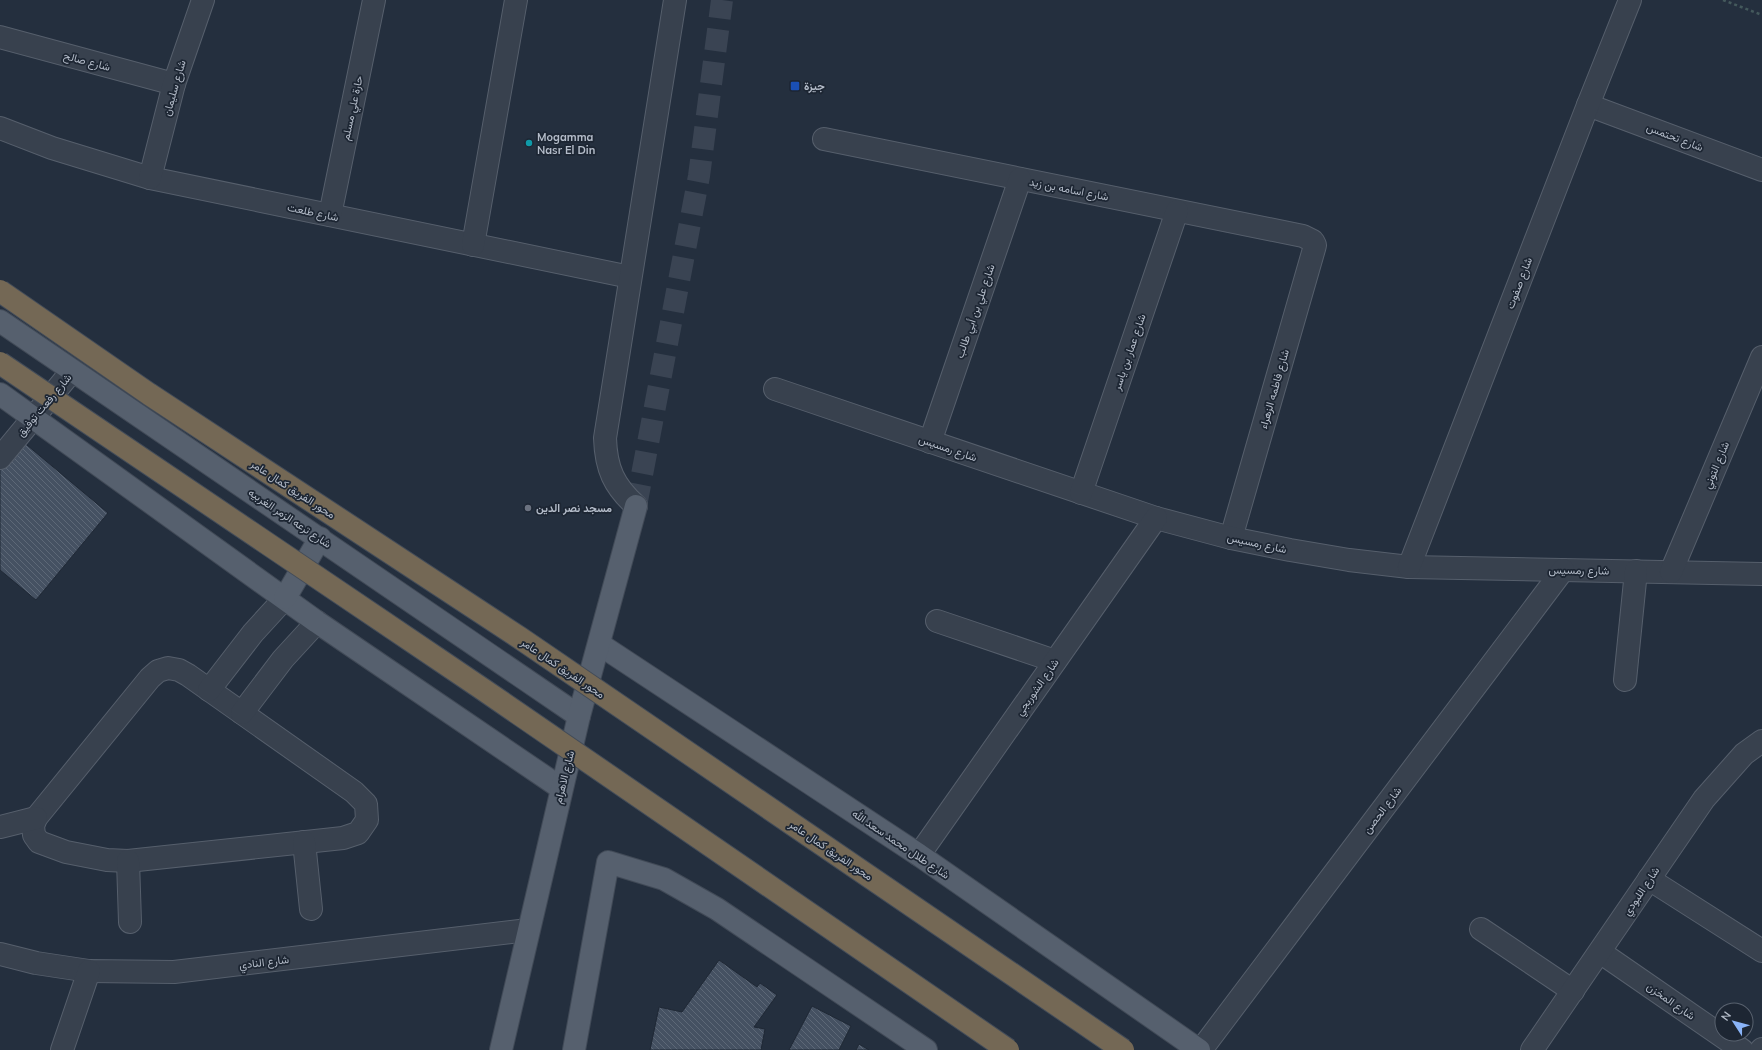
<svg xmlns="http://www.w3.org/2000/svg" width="1762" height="1050" viewBox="0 0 1762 1050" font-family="Mulish,Vazirmatn,sans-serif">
<defs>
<pattern id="building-back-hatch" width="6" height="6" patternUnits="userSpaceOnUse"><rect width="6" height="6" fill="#455162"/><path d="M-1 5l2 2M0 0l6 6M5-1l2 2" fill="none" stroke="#5d6877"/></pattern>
</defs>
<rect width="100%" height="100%" fill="#242f3e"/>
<!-- building -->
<g fill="url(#building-back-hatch)" stroke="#1f2835">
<polygon points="21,440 108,513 36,600 0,570 0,465"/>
<polygon points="719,960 757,987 760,983 777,995 754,1027 765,1029 761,1050 650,1050 659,1007 682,1012"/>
<polygon points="812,1006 851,1026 839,1050 789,1050"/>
<polygon points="859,1044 869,1050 856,1050"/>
</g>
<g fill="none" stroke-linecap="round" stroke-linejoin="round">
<!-- major-tunnel -->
<polyline stroke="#3a4453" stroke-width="22" stroke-dasharray="22 11" stroke-linecap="butt" points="636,506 699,176 722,0"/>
<defs>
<g id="minor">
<polyline points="0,37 174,84"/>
<polyline points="1588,105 1762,170"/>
<polyline points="0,128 52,148 150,178 630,277"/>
<polyline points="824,139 1303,236 1313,241 1315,245 1314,249 1231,538"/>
<polyline points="150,178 174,84 203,0"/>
<polyline points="330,215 374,0"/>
<polyline points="473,245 516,0"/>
<polyline points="775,389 1156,518 1231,538 1290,550 1349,560 1409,567 1762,574"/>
<polyline points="930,442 1020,179"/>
<polyline points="0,458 72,371"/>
<polyline points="1081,493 1177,211"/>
<path d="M 636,506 C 614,486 606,469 605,438 L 675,0"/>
<polyline points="1409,567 1588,105 1630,0"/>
<polyline points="1671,572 1762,357"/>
<polyline points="937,621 1055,661"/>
<polygon points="168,668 179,670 188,675 354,792 366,804 367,820 358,833 343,838 128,861 107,860 66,852 39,842 34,835 33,826 36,818 150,678 158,671"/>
<polyline points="1625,680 1636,571"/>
<polyline points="209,690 253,633 285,598"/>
<polyline points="242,713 283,659 317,622"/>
<polyline points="0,827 36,818"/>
<polyline points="304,842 311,909"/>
<polyline points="919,855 1156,518"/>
<polyline points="128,861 130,922"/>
<polyline points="1649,879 1762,951"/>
<polyline points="1481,929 1573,991"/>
<polyline points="1600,952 1742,1050"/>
<polyline points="0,954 36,963 89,971 174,972 528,930"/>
<polyline points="62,1050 89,971"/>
<polyline points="1201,1050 1563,570"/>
<polyline points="1532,1050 1704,799 1744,754 1762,741"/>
<polyline points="1761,1050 1762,1049"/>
</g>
<g id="major">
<polyline points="0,321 579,716"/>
<polyline points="0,394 317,622 561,788"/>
<polyline points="285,598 320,538"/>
<polyline points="599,644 919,855 1199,1050"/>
<polyline points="501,1050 579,716 636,506"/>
<polyline points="574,1050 608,862 664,879 717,909 926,1050"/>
</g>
</defs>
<!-- minor casing -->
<use href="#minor" stroke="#565f6c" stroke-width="24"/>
<!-- major casing -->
<use href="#major" stroke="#414a57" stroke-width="24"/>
<!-- path -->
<polyline stroke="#44595c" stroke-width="2.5" stroke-dasharray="3 3" stroke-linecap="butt" points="1723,0 1762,15"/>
<!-- minor -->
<use href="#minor" stroke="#38414e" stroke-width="22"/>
<!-- major -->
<use href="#major" stroke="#56606e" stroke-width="22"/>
<defs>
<g id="highway-bridge">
<polyline points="0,291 149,394 520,638 1123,1050"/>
<polyline points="0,363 481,688 1008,1050"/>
</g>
</defs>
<!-- highway-bridge casing -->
<use href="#highway-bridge" stroke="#434c59" stroke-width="24" stroke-linecap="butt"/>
<!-- highway-bridge -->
<use href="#highway-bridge" stroke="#746855" stroke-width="22"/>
</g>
<!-- markers -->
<rect fill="#1a4fb4" stroke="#1d2633" stroke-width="1.5" x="790" y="81" width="10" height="10" rx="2"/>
<circle fill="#0f9aa8" stroke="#1d2633" stroke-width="1.5" cx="529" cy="143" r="4"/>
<circle fill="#6b7280" stroke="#1d2633" stroke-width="1.5" cx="528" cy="508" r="4"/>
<g text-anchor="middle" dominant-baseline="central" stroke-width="3.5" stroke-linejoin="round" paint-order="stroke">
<!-- street labels -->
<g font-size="11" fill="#b4bcc9" stroke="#1d2633">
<text transform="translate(87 61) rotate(15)">شارع صالح</text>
<text transform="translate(174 88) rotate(-74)">شارع سليمان</text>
<text transform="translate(352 108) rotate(-78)">حارة علي مسلم</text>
<text transform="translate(1675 137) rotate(21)">شارع تحتمس</text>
<text transform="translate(1069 189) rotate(11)">شارع اسامه بن زيد</text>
<text transform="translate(313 212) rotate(12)">شارع طلعت</text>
<text transform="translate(1519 283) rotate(-69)">شارع صفوت</text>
<text transform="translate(975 311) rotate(-71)">شارع علي بن أبي طالب</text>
<text transform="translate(1129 352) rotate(-71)">شارع عمار بن ياسر</text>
<text transform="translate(1274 389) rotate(-74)">شارع فاطمه الزهراء</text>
<text transform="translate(44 405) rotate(-50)">شارع رفعت توفيق</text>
<text transform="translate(948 448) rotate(19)">شارع رمسيس</text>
<text transform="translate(1716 465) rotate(-67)">شارع التوني</text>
<text transform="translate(293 489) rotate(33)">محور الفريق كمال عامر</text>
<text transform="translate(290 518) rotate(34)">شارع ترعه الزمر الغربيه</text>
<text transform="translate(1257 543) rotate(12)">شارع رمسيس</text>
<text transform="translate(1579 570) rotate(1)">شارع رمسيس</text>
<text transform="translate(563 668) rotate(34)">محور الفريق كمال عامر</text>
<text transform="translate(1037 687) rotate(-55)">شارع الشوربجي</text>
<text transform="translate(564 777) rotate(-76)">شارع الاهرام</text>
<text transform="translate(1382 810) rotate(-53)">شارع الحصن</text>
<text transform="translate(901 844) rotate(34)">شارع طلال محمد سعد الله</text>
<text transform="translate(831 850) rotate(34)">محور الفريق كمال عامر</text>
<text transform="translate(1641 891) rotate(-56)">شارع اللبودي</text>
<text transform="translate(264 962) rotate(-7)">شارع النادي</text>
<text transform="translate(1671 1001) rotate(35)">شارع المخزن</text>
</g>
<!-- poi labels -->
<g font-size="11" font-weight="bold" fill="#b4bcc9" stroke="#1d2633" text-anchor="start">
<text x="804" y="86">جيزة</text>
<text x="537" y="137">Mogamma<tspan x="537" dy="13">Nasr El Din</tspan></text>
<text x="536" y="508">مسجد نصر الدين</text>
</g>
</g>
<!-- north arrow -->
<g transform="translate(1734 1022) rotate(306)"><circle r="19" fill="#1d2633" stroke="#59626f"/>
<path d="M0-3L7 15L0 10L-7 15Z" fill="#8ab4f8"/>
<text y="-6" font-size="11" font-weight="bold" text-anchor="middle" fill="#b4bcc9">N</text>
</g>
</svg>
